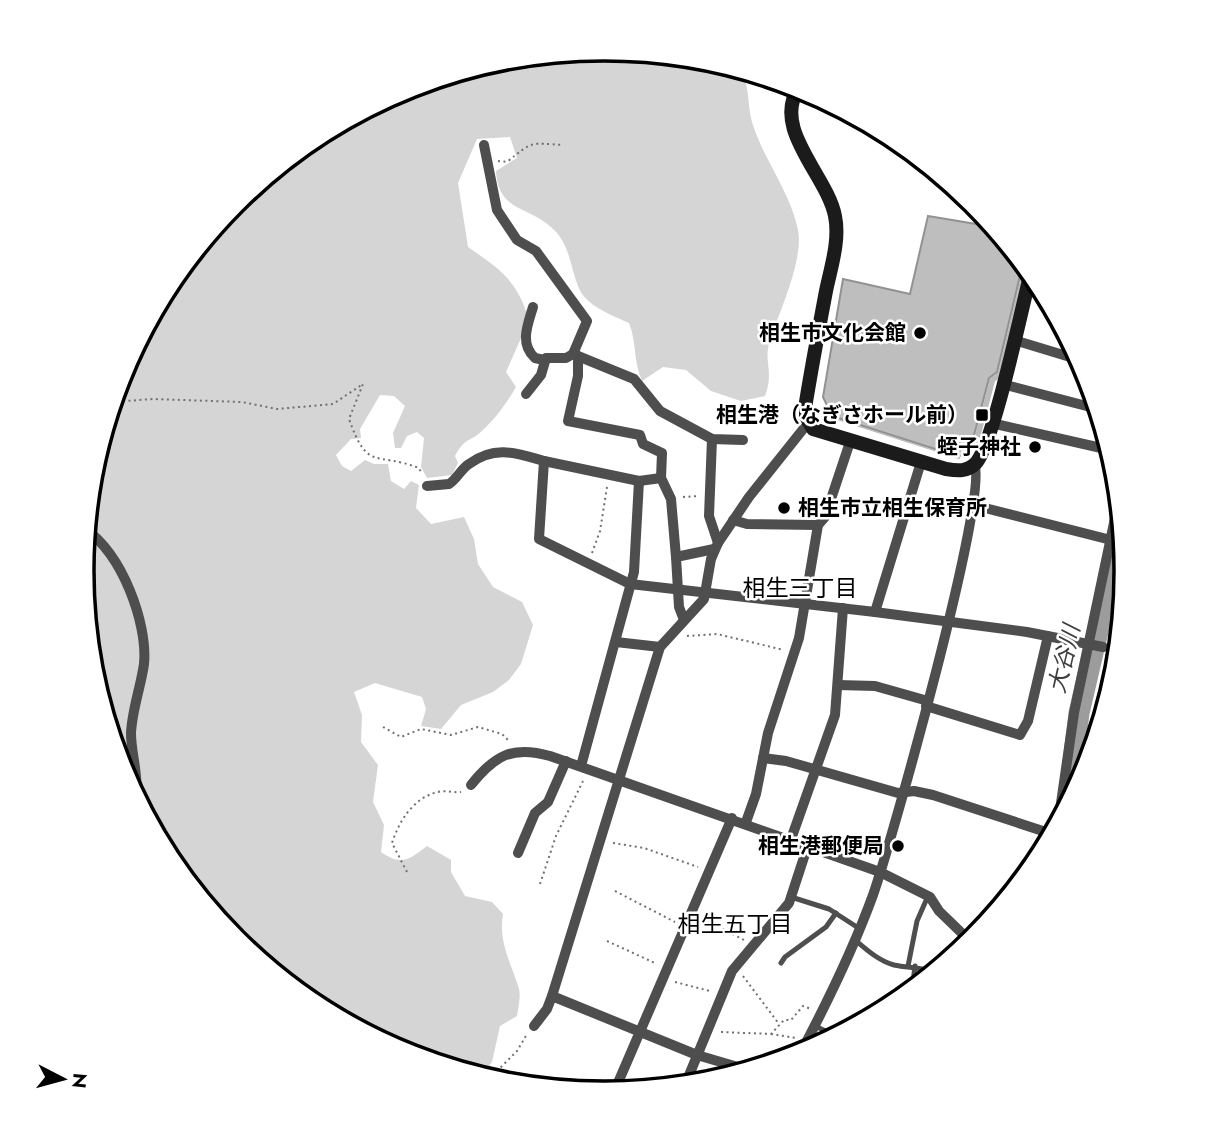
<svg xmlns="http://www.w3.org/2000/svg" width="1208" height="1142" viewBox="0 0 1208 1142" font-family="Jost,'Noto Sans JP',sans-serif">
<defs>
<filter id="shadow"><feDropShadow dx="5" dy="3" stdDeviation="0" flood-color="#0004"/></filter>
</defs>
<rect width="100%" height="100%" fill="#fff"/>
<!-- green -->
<path fill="#d5d5d5" d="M 604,49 L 706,59 L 741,70 C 750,86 747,104 752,122 C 763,159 790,191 798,230 C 804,261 778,314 769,344 C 764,362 774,372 765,396 L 741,401 L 711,391 L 686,370 L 663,367 L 642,381 C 633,361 637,343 629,323 C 612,315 585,306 578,286 C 570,266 570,244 552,228 C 529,206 498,212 496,171 L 517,158 L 510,137 L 477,139 L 458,183 L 468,247 C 500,269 517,280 529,320 L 506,372 L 516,387 C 506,404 497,417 482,431 C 469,443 466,436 455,456 L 458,463 L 452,475 L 427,478 L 421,467 L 424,438 L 417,432 L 407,436 L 401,448 L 395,448 L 393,433 L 405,406 L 394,396 L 380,395 L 360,429 L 361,438 L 351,439 L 336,455 L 342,466 L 351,471 L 365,460 L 374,464 L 388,464 L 391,481 L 404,489 L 411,481 L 419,485 L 416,508 L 431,524 L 464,517 L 474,539 L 478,564 L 493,587 L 522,602 L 533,625 L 521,664 L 509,680 L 493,692 L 461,705 L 441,729 L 421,726 L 426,709 L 422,697 L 375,683 L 354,692 L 362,715 L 361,742 L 378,765 L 373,802 L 384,825 L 381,852 C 401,866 409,860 427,846 L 451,860 L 451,872 L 465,896 L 492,902 L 503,914 C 498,942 511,962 519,989 C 521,997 518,1008 517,1016 L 500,1026 L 492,1062 L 481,1077 C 455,1069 426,1063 401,1052 C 341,1024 287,987 238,942 C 200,908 168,858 145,813 C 1,544 123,208 404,89 C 468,62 536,56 604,49 Z"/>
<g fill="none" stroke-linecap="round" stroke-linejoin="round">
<!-- river -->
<polyline stroke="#9c9c9c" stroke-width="21" points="1068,804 1079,713 1122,528"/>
</g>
<!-- building -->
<polygon fill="#bebebe" stroke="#929292" stroke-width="2" filter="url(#shadow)" points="928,216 994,227 1023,263 997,372 989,378 973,439 960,442 954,455 832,416 823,397 843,279 910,294"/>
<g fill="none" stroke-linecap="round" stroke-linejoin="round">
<!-- path -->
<g stroke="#707070" stroke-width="2" stroke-dasharray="2 3.5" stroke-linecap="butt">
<path d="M 498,161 L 507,162 C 534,140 530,143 563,145"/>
<path d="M 112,402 L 153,399 L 242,402 L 277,409 L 333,404 L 363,384 L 349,419 C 368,472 374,451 419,468 L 422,474"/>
<polyline points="683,497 698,496"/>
<polyline points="592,553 600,531 607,487"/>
<polyline points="687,636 717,634 784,650"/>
<polyline points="383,727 401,737 421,729 451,735 478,727 502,734 509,741"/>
<polyline points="613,843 644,848 698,867"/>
<path d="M 407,872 L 392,843 C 399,821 414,797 438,792 C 446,790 453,793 461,792"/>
<polyline points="540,884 556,836 583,781"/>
<polyline points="615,891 675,922"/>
<polyline points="703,919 744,940"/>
<polyline points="607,941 657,964"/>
<polyline points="743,976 779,1024"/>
<polyline points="675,982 710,991"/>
<polyline points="721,1032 771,1034 784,1020 791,1020 803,1006 811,1009"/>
<polyline points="771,1034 796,1038"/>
<polyline points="489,1079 517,1051 527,1034"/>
</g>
<!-- lane -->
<g stroke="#4e4e4e" stroke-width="5">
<polyline points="1103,647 1119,644"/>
<polyline points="791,897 829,909 860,929"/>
<path d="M 855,940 C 867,950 879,961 894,965 C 908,968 920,967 934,972"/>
<polyline points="781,963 785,957 826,927 836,913"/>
<polyline points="908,966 917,921 928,896"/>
<polyline points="912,990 915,966"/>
<polyline points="815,1026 836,1036"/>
</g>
<!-- street -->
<g stroke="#4e4e4e" stroke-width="10">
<polyline points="484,145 497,210 517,240 536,251 587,321 573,354"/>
<path d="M 533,307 C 528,324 519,344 535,358 L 544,360"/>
<polyline points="1014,340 1080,360"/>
<polyline points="578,356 578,376 568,421 640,435 643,444 662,453 661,478"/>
<polyline points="1002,384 1098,409"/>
<polyline points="526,394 541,375 546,358 566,358 573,354 634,379 660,411 712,439 743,440"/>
<polyline points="991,423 1110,450"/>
<polyline points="712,439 709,516 718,543"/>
<polyline points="544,461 639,481 661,478 671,499 676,557"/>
<path d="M 427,486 L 449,484 C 457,479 461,469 469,464 C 495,445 516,453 544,461 L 539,539 L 630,584 L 875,612 L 1027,632 L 1103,647"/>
<polyline points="973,505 1111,540"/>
<polyline points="733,520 747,524 818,525"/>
<path d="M 86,530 C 121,552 148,623 144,664 C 141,686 132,710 131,733 C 131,755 139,774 136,797"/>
<polyline points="1120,577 1125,559"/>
<polyline points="875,612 921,462"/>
<polyline points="684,620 679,607 676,557 714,549"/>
<polyline points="616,642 660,647"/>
<polyline points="838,685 875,686 928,701"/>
<polyline points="926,706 1020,735 1028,721 1048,636"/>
<polyline points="763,758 786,761 898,793 914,791 933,795 1052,834"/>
<polyline points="581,766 634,572 639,481"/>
<path d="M 471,785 C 494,756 512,745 550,756 L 880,872 L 930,897 L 939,911 L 971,942"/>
<polyline points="746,822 756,794 768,733 799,638 818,525 825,517 850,442"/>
<polyline points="1058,824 1074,713 1119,499"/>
<polyline points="790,842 835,715 843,608"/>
<polyline points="518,853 535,813 548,802 566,761"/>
<polyline points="534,1026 547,1009 552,996"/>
<path d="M 800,1054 C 827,1003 853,950 873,895 C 890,847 991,489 974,464"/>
<polyline points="748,1070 697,1055 552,996 660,647 704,599 711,559 718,543 749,497 808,423"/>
<polyline points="685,1085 732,971 789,903 807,848"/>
<polyline points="614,1092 732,818"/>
</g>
<!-- secondary -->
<path stroke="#1b1b1b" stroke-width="14" d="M 799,87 C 771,129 827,175 835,216 C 840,240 831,267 826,291 C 819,328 812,365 806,402 L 806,417 L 813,429 L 946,469 C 958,471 967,472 976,463 C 994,442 1022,307 1031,272"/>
</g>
<!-- markers -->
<g fill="#000" stroke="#fff" stroke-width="2.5">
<circle cx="920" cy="333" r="7"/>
<rect x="975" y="408" width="14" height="14" rx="3.5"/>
<circle cx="1035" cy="447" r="7"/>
<circle cx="784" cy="508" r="7"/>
<circle cx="898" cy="846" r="7"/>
</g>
<g text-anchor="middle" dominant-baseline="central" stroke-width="5" stroke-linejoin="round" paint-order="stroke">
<!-- poi labels -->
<g font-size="21" font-weight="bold" fill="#000" stroke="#fff" text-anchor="end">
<text x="906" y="333">相生市文化会館</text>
<text x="968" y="415">相生港（なぎさホール前）</text>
<text x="1021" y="447">蛭子神社</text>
<text x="798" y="508" text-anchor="start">相生市立相生保育所</text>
<text x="884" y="846">相生港郵便局</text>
</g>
<!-- neighbourhood labels -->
<g font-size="23" fill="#000" stroke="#fff">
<text x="800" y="588">相生三丁目</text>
<text x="735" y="924">相生五丁目</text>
</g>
<!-- water labels -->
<g font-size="23" font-style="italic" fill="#3d3d3d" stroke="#fff">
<text transform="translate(1064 659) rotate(-77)">大谷川</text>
</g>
</g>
<!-- crop -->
<path d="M0 0H1208V1142H0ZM94 571a510 510 0 1 1 1020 0a510 510 0 1 1-1020 0Z" fill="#fff" fill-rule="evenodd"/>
<path fill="none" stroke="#000" stroke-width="3.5" d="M94 571a510 510 0 1 1 1020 0a510 510 0 1 1-1020 0Z"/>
<!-- north arrow -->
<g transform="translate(63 1079) rotate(96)" stroke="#ffffff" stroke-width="5" paint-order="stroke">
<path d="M0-5L12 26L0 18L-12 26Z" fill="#000000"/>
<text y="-10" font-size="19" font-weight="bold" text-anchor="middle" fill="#000000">N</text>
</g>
</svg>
